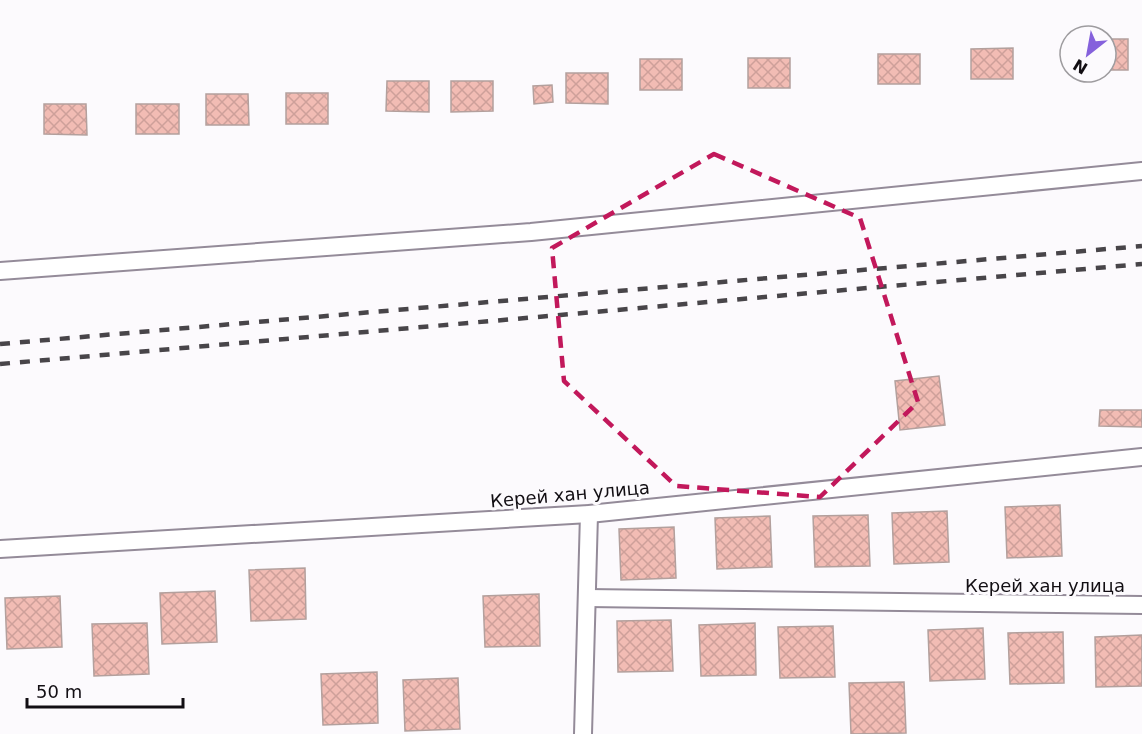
<svg xmlns="http://www.w3.org/2000/svg" width="1142" height="734" viewBox="0 0 1142 734" font-family="'DejaVu Sans',sans-serif">
<defs>
<pattern id="building-cross-hatch" width="8" height="8" patternUnits="userSpaceOnUse" patternTransform="scale(1.5)"><rect width="8" height="8" fill="#f2bcb4"/><path d="M0 0l8 8M0 8l8-8" fill="none" stroke="#cea09a"/></pattern>
</defs>
<rect width="100%" height="100%" fill="#fcfafd"/>
<!-- building -->
<g fill="url(#building-cross-hatch)" stroke="#b3a09d" stroke-width="1.5">
<rect x="1106" y="39" width="22" height="31"/>
<polygon points="1013,48 1013,79 971,79 971,49"/>
<rect x="878" y="54" width="42" height="30"/>
<rect x="748" y="58" width="42" height="30"/>
<rect x="640" y="59" width="42" height="31"/>
<polygon points="566,73 608,73 608,104 566,103"/>
<polygon points="387,81 429,81 429,112 386,111"/>
<polygon points="451,81 493,81 493,111 451,112"/>
<polygon points="552,85 553,102 534,104 533,86"/>
<rect x="286" y="93" width="42" height="31"/>
<polygon points="206,94 248,94 249,125 206,125"/>
<polygon points="44,104 86,104 87,135 44,134"/>
<rect x="136" y="104" width="43" height="30"/>
<polygon points="939,376 945,425 900,430 895,381"/>
<polygon points="1100,410 1142,410 1142,427 1099,426"/>
<polygon points="1060,505 1062,556 1007,558 1005,507"/>
<polygon points="947,511 949,562 894,564 892,513"/>
<polygon points="868,515 870,566 815,567 813,516"/>
<polygon points="770,516 772,567 717,569 715,518"/>
<polygon points="674,527 676,578 621,580 619,529"/>
<polygon points="305,568 306,619 251,621 249,570"/>
<polygon points="215,591 217,642 162,644 160,593"/>
<polygon points="539,594 540,646 485,647 483,596"/>
<polygon points="60,596 62,647 7,649 5,598"/>
<polygon points="671,620 673,671 618,672 617,621"/>
<polygon points="147,623 149,674 94,676 92,624"/>
<polygon points="755,623 756,675 701,676 699,625"/>
<polygon points="833,626 835,677 780,678 778,627"/>
<polygon points="983,628 985,679 930,681 928,630"/>
<polygon points="1063,632 1064,683 1010,684 1008,633"/>
<polygon points="1142,635 1142,686 1096,687 1095,637"/>
<polygon points="377,672 378,723 323,725 321,674"/>
<polygon points="458,678 460,729 405,731 403,680"/>
<polygon points="904,682 906,733 851,734 849,683"/>
</g>
<g fill="none" stroke-linecap="round" stroke-linejoin="round">
<defs>
<g id="street">
<polyline points="0,271 531,232 1142,171"/>
<polyline points="0,549 589,514 1142,457"/>
<polyline points="587,598 1142,605"/>
<polyline points="583,734 589,514"/>
</g>
</defs>
<!-- street casing -->
<use href="#street" stroke="#948b99" stroke-width="20"/>
<!-- street -->
<use href="#street" stroke="#fff" stroke-width="16"/>
<!-- rail -->
<g stroke="#484549" stroke-width="4.5" stroke-dasharray="10 10" stroke-linecap="butt">
<polyline points="0,344 1142,246"/>
<polyline points="0,364 1142,264"/>
</g>
</g>
<!-- marked area -->
<path fill="none" stroke="#c2185b" stroke-width="4.5" stroke-dasharray="12 8" stroke-linejoin="round" d="M 714,154 L 860,218 L 918,402 L 820,497 L 676,486 L 564,381 L 552,248 Z"/>
<g text-anchor="middle" dominant-baseline="central" stroke-width="6" stroke-linejoin="round" paint-order="stroke">
<!-- street labels -->
<g font-size="18" fill="#120e13" stroke="#fcfafd">
<text transform="translate(570 494) rotate(-5)">Керей хан улица</text>
<text x="1045" y="585">Керей хан улица</text>
</g>
</g>
<!-- north arrow -->
<g transform="translate(1088 54) rotate(211)"><circle r="28" fill="#fcfafd" stroke="#9e9c9f" stroke-width="1.5"/>
<path d="M0-4.5L10 22L0 15L-10 22Z" fill="#8561dc"/>
<text y="-9" font-size="16" font-weight="bold" text-anchor="middle" fill="#120e13">N</text>
</g>
<!-- scale -->
<path d="M27 698v9h156v-9" fill="none" stroke="#120e13" stroke-width="3"/>
<text x="36" y="698" font-size="18" fill="#120e13" stroke="#fcfafd" stroke-width="4.5" paint-order="stroke">50 m</text>
</svg>
